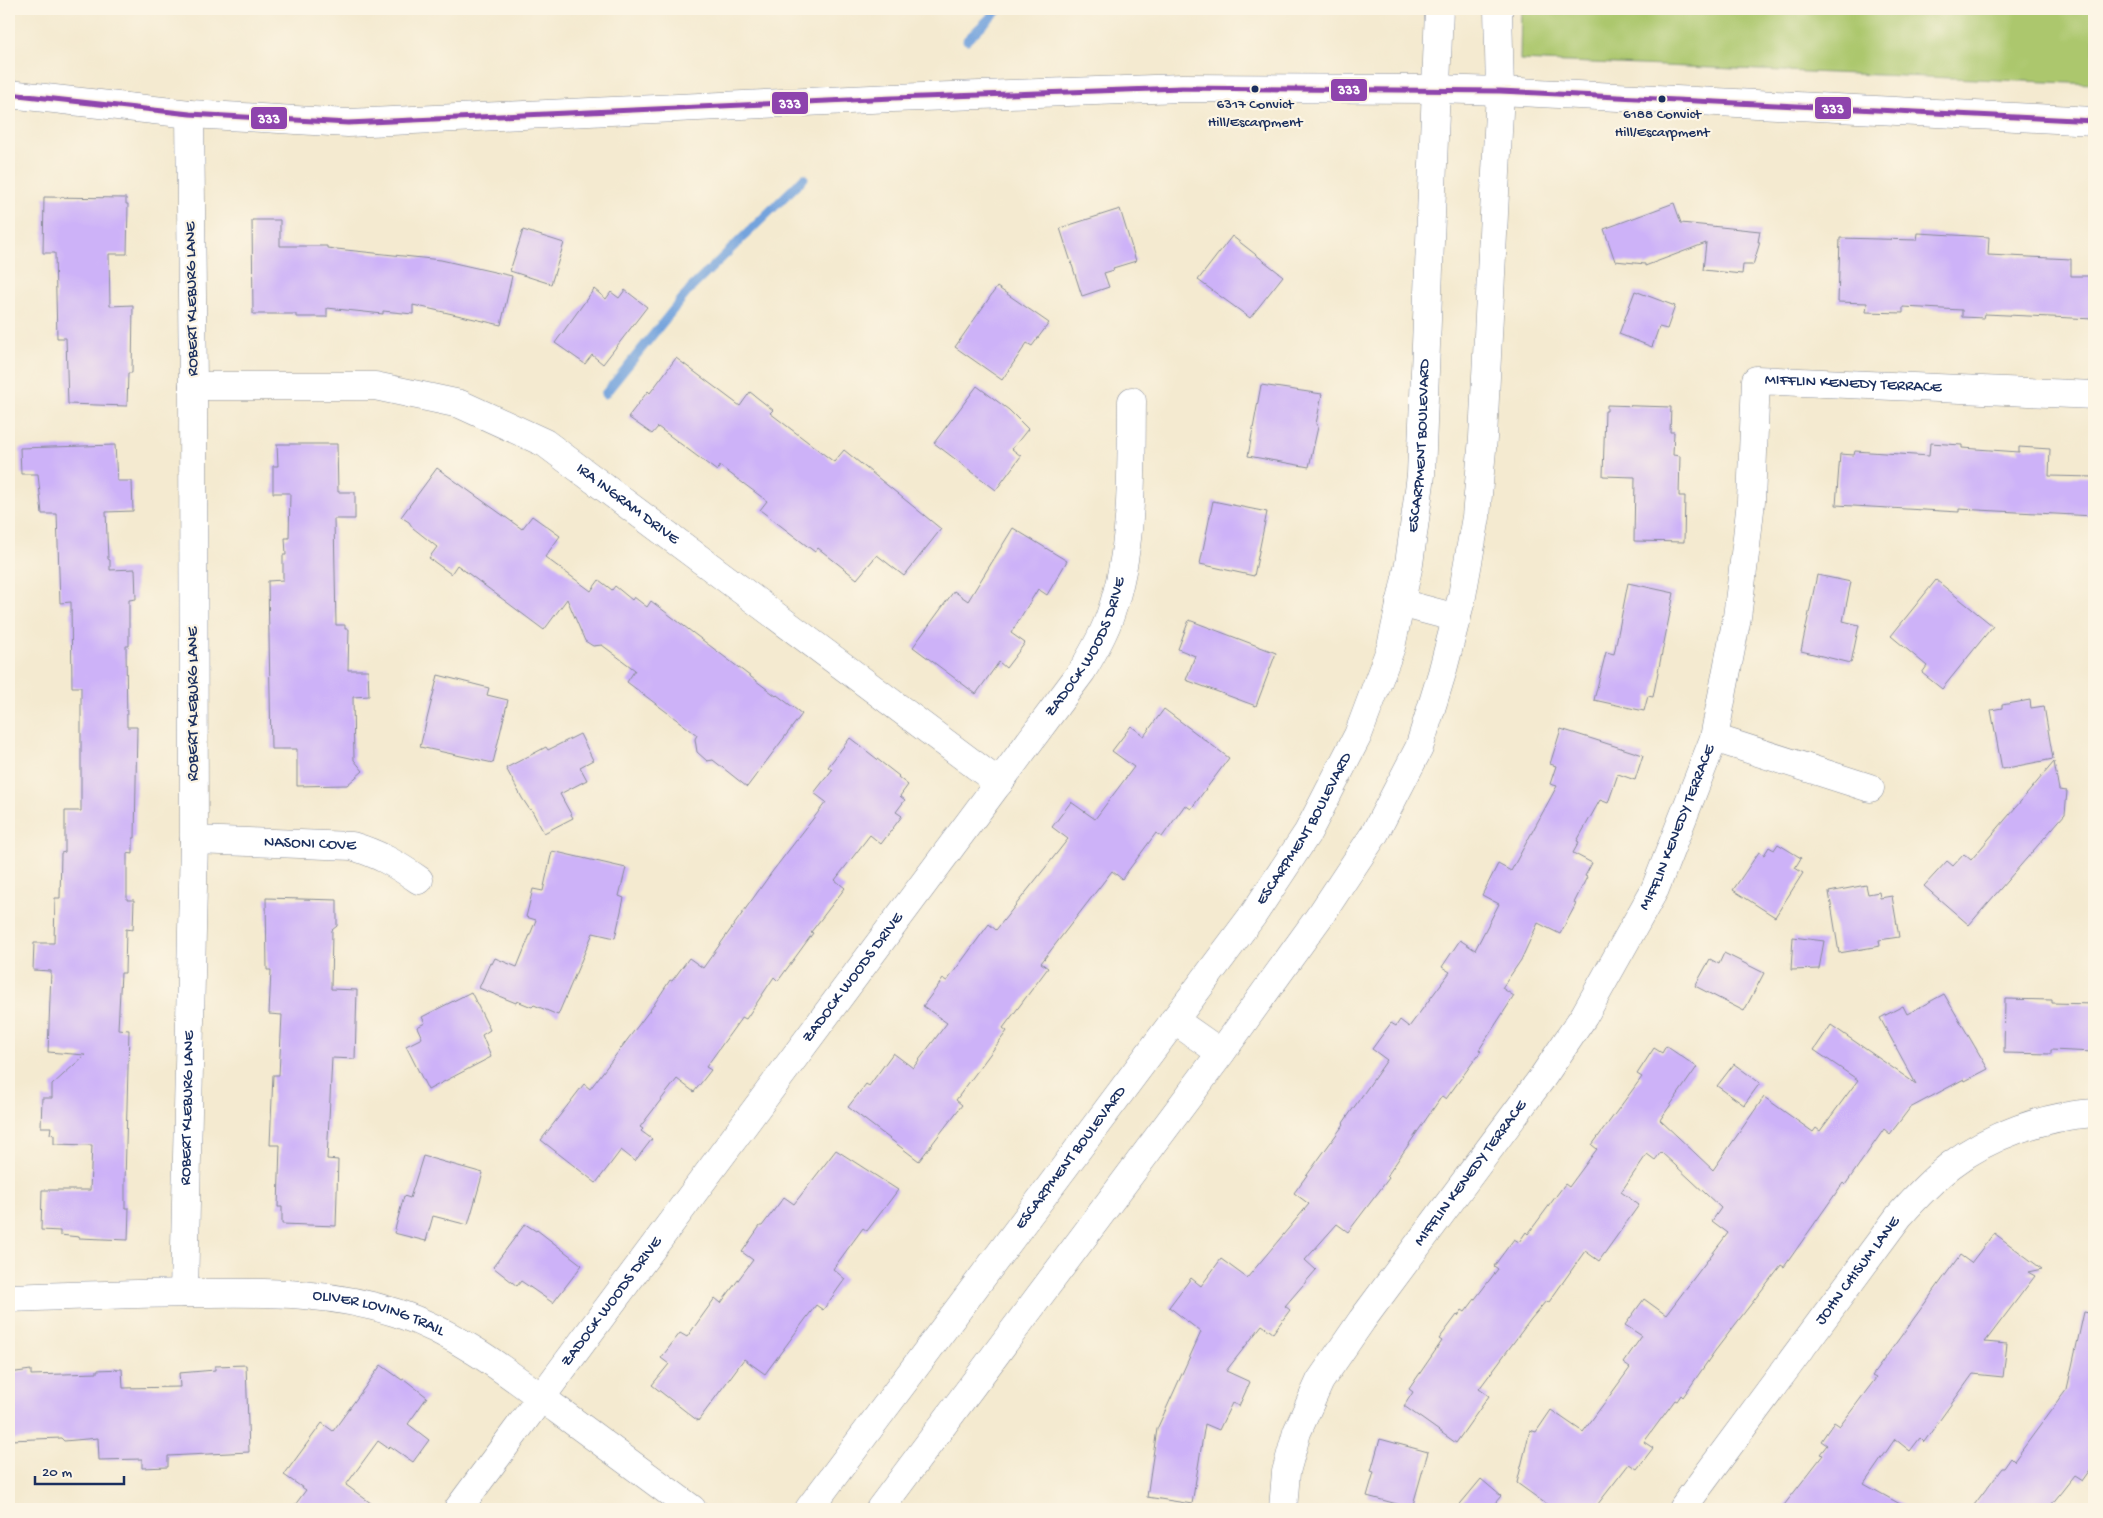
<svg xmlns="http://www.w3.org/2000/svg" width="2103" height="1518" viewBox="0 0 2103 1518" font-family="'Gochi Hand',sans-serif">
<rect width="100%" height="100%" fill="#fcf5e5"/>
<filter id="ink" filterUnits="userSpaceOnUse"><feTurbulence type="fractalNoise" baseFrequency=".02" numOctaves="2"/><feDisplacementMap in="SourceGraphic" scale="10" xChannelSelector="R" yChannelSelector="G"/><feConvolveMatrix kernelMatrix="1 2 1 2 8 2 1 2 1" color-interpolation-filters="sRGB"/></filter>
<filter id="wash" filterUnits="userSpaceOnUse"><feTurbulence type="fractalNoise" baseFrequency=".0096" numOctaves="4" result="noise"/><feDisplacementMap in="SourceGraphic" scale="20" xChannelSelector="R" yChannelSelector="G"/><feGaussianBlur stdDeviation="1.12" result="paint"/><feColorMatrix in="noise" values="0 0 0 0 0 0 0 0 0 0 0 0 0 0 0 0 0 1.4 0 .05"/><feComposite in="paint" operator="in"/></filter>
<g filter="url(#wash)">
<rect width="100%" height="100%" fill="#f4ead0"/>
<!-- green -->
<polygon fill="#acc76d" stroke="#647b66" points="1521,9 2094,9 2094,84 1520,60"/>
<g fill="none" stroke-linecap="round" stroke-linejoin="round">
<!-- stream -->
<g stroke="#73a3dd" stroke-width="9">
<polyline points="967,40 999,9"/>
<polyline points="605,394 690,289 804,178"/>
</g>
</g>
<g id="blocks">
<!-- building -->
<g fill="#cdb2f8">
<polygon points="44,197 126,198 126,204 128,204 127,254 109,254 110,306 133,305 132,373 128,373 127,406 68,404 66,338 57,338 55,253 43,253"/>
<polygon points="1674,203 1681,223 1760,231 1758,242 1760,242 1753,265 1743,265 1742,274 1703,270 1706,243 1645,266 1645,264 1615,261 1604,229"/>
<polygon points="1120,209 1136,261 1113,268 1114,270 1104,273 1109,287 1082,296 1060,228"/>
<polygon points="252,220 280,220 280,246 327,246 327,248 441,260 512,276 501,325 413,305 413,314 383,311 383,314 327,308 327,317 296,317 296,314 253,314"/>
<polygon points="523,230 564,243 551,284 510,271"/>
<polygon points="1918,233 1989,237 1988,255 2071,259 2071,276 2094,276 2094,319 1985,314 1984,318 1962,317 1962,310 1903,307 1903,313 1866,312 1867,303 1838,302 1840,238 1917,240"/>
<polygon points="1232,236 1283,276 1250,318 1198,280"/>
<polygon points="997,287 1049,323 1032,346 1027,343 1002,380 955,347"/>
<polygon points="594,289 606,299 611,292 619,298 625,290 647,307 603,364 592,355 585,364 555,343"/>
<polygon points="1635,291 1675,306 1667,329 1659,327 1652,347 1619,334"/>
<polygon points="676,358 740,406 750,392 773,410 770,413 834,462 844,450 941,529 904,576 877,555 857,579 818,548 815,552 760,510 767,501 720,466 717,471 658,427 652,434 628,417 648,391 650,393"/>
<polygon points="1261,385 1322,394 1316,424 1318,427 1309,467 1248,456"/>
<polygon points="977,386 1009,410 1028,429 1012,449 1021,456 996,490 934,443"/>
<polygon points="1607,405 1671,407 1670,432 1674,432 1673,455 1680,456 1679,496 1685,496 1684,542 1634,541 1635,477 1603,476 1605,411 1607,411"/>
<polygon points="1930,443 1962,445 1962,448 2019,452 2019,447 2050,449 2049,476 2094,477 2094,516 1959,509 1959,512 1836,505 1840,454 1854,455 1855,451 1929,456"/>
<polygon points="277,444 337,444 338,492 355,492 355,519 334,519 336,625 345,625 345,629 349,629 348,670 368,670 369,696 353,697 354,760 363,771 347,785 297,786 297,749 271,749 268,581 283,580 283,555 286,555 285,538 289,538 290,493 273,493 273,466 278,466"/>
<polygon points="115,445 117,481 132,481 133,511 106,512 108,559 110,560 110,570 135,569 136,599 129,600 129,646 126,646 127,727 137,727 135,838 133,838 133,854 127,853 127,900 134,900 133,930 126,929 125,973 121,973 118,1029 129,1030 125,1182 125,1208 129,1208 128,1240 79,1238 79,1237 60,1235 60,1231 41,1230 42,1190 90,1190 92,1145 54,1144 54,1135 50,1134 51,1127 41,1127 42,1098 52,1098 52,1085 85,1055 48,1052 51,971 33,970 34,943 54,943 55,898 60,898 61,853 65,852 65,811 81,811 81,687 72,687 71,602 60,603 57,514 42,514 38,474 21,474 20,448"/>
<polygon points="437,468 522,529 532,516 560,536 545,557 591,591 599,580 612,590 615,586 632,600 634,597 647,607 651,601 776,696 777,695 802,714 747,787 713,760 707,761 697,752 695,739 697,735 627,682 635,670 602,645 593,646 585,641 567,599 544,630 457,565 451,574 429,558 437,547 413,528 409,522 401,517"/>
<polygon points="1213,501 1267,512 1254,576 1200,564"/>
<polygon points="1013,528 1067,561 1047,595 1038,589 1011,633 1025,643 1006,668 999,662 976,694 913,647 954,591 968,601"/>
<polygon points="1817,575 1851,582 1843,621 1859,625 1851,663 1801,651"/>
<polygon points="1936,580 1993,626 1942,689 1922,673 1927,666 1891,636"/>
<polygon points="1628,583 1674,593 1653,697 1648,696 1644,711 1594,700 1606,652 1614,654"/>
<polygon points="1189,620 1276,653 1256,706 1186,680 1195,656 1178,649"/>
<polygon points="438,675 489,688 487,695 508,700 493,763 420,747"/>
<polygon points="2030,700 2031,708 2044,706 2053,759 2002,769 1991,710 2002,708 2002,705"/>
<polygon points="1164,709 1229,758 1191,809 1185,805 1162,837 1156,833 1122,879 1112,871 1041,963 1048,968 1003,1028 1007,1031 956,1100 962,1105 919,1161 848,1107 866,1084 869,1086 893,1053 913,1068 947,1023 923,1006 943,979 947,981 989,924 996,930 1068,839 1052,827 1071,802 1095,819 1134,767 1112,751 1131,726 1144,736"/>
<polygon points="1561,729 1643,755 1635,780 1618,774 1608,803 1600,800 1577,841 1579,842 1573,853 1592,863 1585,876 1587,877 1574,903 1576,904 1560,934 1538,923 1521,960 1502,988 1514,996 1479,1050 1481,1051 1446,1099 1442,1096 1387,1176 1389,1178 1348,1232 1337,1224 1305,1260 1316,1270 1285,1306 1290,1310 1273,1333 1262,1325 1226,1371 1250,1382 1239,1406 1232,1403 1219,1430 1205,1424 1192,1504 1147,1497 1157,1429 1201,1332 1169,1307 1191,1278 1201,1286 1221,1259 1247,1278 1309,1204 1294,1193 1344,1124 1343,1123 1387,1060 1372,1049 1391,1023 1396,1026 1400,1020 1409,1027 1450,972 1442,967 1460,940 1475,950 1499,904 1482,895 1498,864 1511,871 1557,786 1550,784 1556,766 1550,764"/>
<polygon points="580,734 593,760 580,767 587,780 560,794 573,818 544,833 531,809 530,810 522,798 506,768 546,747 548,750"/>
<polygon points="850,738 899,776 898,777 908,785 900,796 905,800 896,812 902,816 881,844 870,835 835,880 845,888 811,932 813,933 778,981 774,977 746,1019 742,1017 706,1067 711,1070 694,1092 677,1079 640,1127 643,1129 641,1131 652,1139 635,1161 621,1150 596,1183 541,1140 584,1084 590,1089 653,1006 670,980 672,981 689,958 703,968 772,872 826,802 814,793 832,770 828,767"/>
<polygon points="2054,762 2059,790 2067,791 2065,814 1969,925 1924,886 1947,861 1953,866 1964,854 1971,860"/>
<polygon points="1778,844 1801,858 1795,868 1803,873 1775,917 1733,890 1759,852 1764,855 1769,847 1774,850"/>
<polygon points="552,851 626,868 619,896 624,898 615,938 593,933 558,1015 534,1005 532,1007 517,1001 516,1003 479,988 490,963 492,964 495,958 517,967 536,920 526,917 533,889 543,891"/>
<polygon points="1866,885 1868,894 1879,892 1880,898 1892,896 1899,937 1879,940 1880,946 1839,953 1829,892"/>
<polygon points="266,898 337,900 337,926 332,930 331,989 357,990 355,1059 332,1058 327,1159 338,1160 336,1226 282,1224 282,1207 278,1207 280,1145 270,1145 273,1075 279,1075 282,1015 269,1014 271,970 267,970"/>
<polygon points="1793,937 1824,941 1819,969 1791,970"/>
<polygon points="1724,953 1764,973 1744,1011 1695,986 1710,959 1719,964"/>
<polygon points="471,992 490,1030 482,1035 491,1057 428,1090 406,1046 422,1038 417,1027 425,1023 422,1017"/>
<polygon points="1944,994 1988,1069 1965,1081 1964,1079 1910,1108 1890,1134 1884,1129 1845,1185 1843,1183 1784,1267 1781,1265 1715,1351 1683,1397 1681,1395 1677,1401 1675,1400 1644,1442 1653,1448 1637,1469 1629,1464 1594,1509 1553,1509 1517,1483 1530,1430 1536,1432 1551,1410 1583,1432 1630,1368 1623,1363 1642,1336 1625,1325 1644,1299 1666,1315 1728,1233 1712,1221 1721,1208 1661,1152 1655,1160 1647,1154 1621,1192 1639,1205 1599,1261 1585,1251 1549,1302 1546,1301 1531,1319 1479,1389 1489,1396 1456,1443 1404,1406 1413,1392 1409,1389 1442,1341 1439,1339 1457,1315 1458,1316 1462,1310 1465,1312 1498,1269 1494,1266 1514,1239 1519,1242 1526,1232 1528,1234 1565,1184 1569,1187 1597,1149 1592,1145 1642,1077 1637,1074 1654,1048 1662,1053 1666,1046 1697,1067 1660,1120 1713,1170 1764,1097 1813,1132 1816,1128 1820,1131 1858,1080 1814,1050 1831,1025 1916,1084 1880,1018 1903,1006 1907,1014"/>
<polygon points="2005,999 2052,1000 2052,1003 2094,1004 2094,1052 2051,1050 2051,1054 2004,1053"/>
<polygon points="1734,1064 1760,1083 1744,1105 1717,1086"/>
<polygon points="836,1150 898,1190 867,1231 863,1228 833,1269 845,1279 823,1310 816,1305 765,1374 744,1359 698,1421 652,1385 669,1364 661,1358 680,1333 687,1337 715,1298 721,1303 753,1260 742,1252 760,1226 762,1226 784,1197 794,1204"/>
<polygon points="423,1156 483,1173 468,1225 433,1216 426,1241 394,1233 404,1196 410,1198"/>
<polygon points="525,1224 536,1231 537,1230 582,1265 553,1303 521,1281 517,1286 493,1267"/>
<polygon points="1994,1233 2042,1269 2028,1272 2035,1276 1985,1342 2007,1344 2003,1377 1973,1374 1924,1442 1920,1438 1910,1451 1895,1439 1864,1484 1909,1509 1781,1509 1823,1455 1820,1454 1827,1445 1821,1441 1834,1422 1840,1426 1876,1378 1872,1376 1960,1255 1971,1263"/>
<polygon points="2084,1312 2094,1314 2094,1464 2082,1481 2074,1476 2048,1509 1971,1509 2002,1468 2004,1468 2011,1458 2014,1461 2067,1389"/>
<polygon points="246,1365 249,1452 168,1456 168,1467 142,1468 142,1459 99,1460 98,1438 64,1441 61,1438 10,1440 9,1373 31,1370 31,1375 97,1373 97,1370 122,1369 123,1388 180,1387 179,1373 215,1370 215,1366"/>
<polygon points="381,1365 402,1380 404,1379 427,1397 408,1424 429,1440 413,1462 390,1446 388,1448 378,1441 346,1485 379,1509 292,1509 306,1490 284,1475 322,1423 333,1431"/>
<polygon points="1380,1439 1428,1452 1412,1508 1367,1496 1374,1472 1371,1471"/>
<polygon points="1481,1479 1501,1496 1490,1509 1456,1509"/>
</g>
</g>
</g>
<g filter="url(#ink)">
<use href="#blocks" fill-opacity="0" stroke="#888c97" stroke-width="1"/>
<g fill="none" stroke-linecap="round" stroke-linejoin="round">
<defs>
<g id="minor">
<polyline points="9,94 190,114 348,123 893,98 1182,88 1436,89 1500,91 2094,121"/>
<path id="s1" d="M 193,386 L 375,386 L 460,404 L 545,443 L 999,783"/>
<polyline points="1714,738 1870,788"/>
<path id="s2" d="M 194,840 L 352,846 C 379,854 396,864 419,880"/>
<path id="s3" d="M 184,1293 L 194,840 L 193,386 L 190,114"/>
<path id="s4" d="M 9,1298 C 76,1296 142,1293 209,1293 C 273,1292 336,1293 397,1313 C 457,1333 507,1372 558,1410 C 603,1443 648,1476 692,1509"/>
<path id="s5" d="M 458,1509 L 1082,671 C 1093,653 1104,634 1111,613 C 1134,545 1131,472 1132,401"/>
<path id="s6" d="M 1283,1509 L 1286,1472 L 1297,1432 L 1320,1381 L 1362,1320 L 1542,1078 L 1584,1016 L 1655,889 L 1714,738 L 1737,617 L 1746,546 L 1751,501 L 1756,380 L 2094,395"/>
<path id="s7" d="M 1682,1509 L 1899,1216 C 1915,1198 1932,1180 1951,1165 C 1990,1135 2045,1116 2094,1113"/>
</g>
<g id="major">
<polyline points="1400,603 1457,618"/>
<polyline points="1174,1020 1221,1053"/>
<path id="s8" d="M 809,1509 L 1253,915 L 1308,832 L 1358,735 L 1391,647 L 1409,564 L 1421,475 L 1439,9"/>
<polyline points="880,1509 1221,1053 1322,913 1375,833 1419,748 1442,673 1462,596 1476,517 1483,438 1500,91 1498,9"/>
</g>
</defs>
<!-- minor casing -->
<use href="#minor" stroke="#888c97" stroke-width="29"/>
<!-- major casing -->
<use href="#major" stroke="#888c97" stroke-width="29"/>
<!-- minor -->
<use href="#minor" stroke="#fff" stroke-width="28"/>
<!-- major -->
<use href="#major" stroke="#fff" stroke-width="28"/>
<defs>
<polyline id="bus-1" points="9,94 190,114 348,123 893,98 1182,88 1500,91 2094,121"/>
</defs>
<!-- bus-1 casing -->
<use href="#bus-1" stroke="#fcf5e5" stroke-width="9"/>
<!-- bus-1 -->
<use href="#bus-1" stroke="#8e44ad" stroke-width="5"/>
</g>
</g>
<!-- markers -->
<g fill="#1b2f5e" stroke="#fcf5e5" stroke-width="2">
<circle cx="1255" cy="89" r="4.5"/>
<circle cx="1662" cy="99" r="4.5"/>
</g>
<g text-anchor="middle" dominant-baseline="central" stroke-width="4.5" stroke-linejoin="round" paint-order="stroke">
<!-- bus labels -->
<g font-size="15" fill="#1b2f5e" stroke="#fcf5e5">
<text x="1255" y="105">6317 Convict<tspan x="1255" dy="18">Hill/Escarpment</tspan></text>
<text x="1662" y="115">6188 Convict<tspan x="1662" dy="18">Hill/Escarpment</tspan></text>
</g>
<!-- street labels -->
<g font-size="16" fill="#1b2f5e" stroke="#fcf5e5">
<text transform="translate(193 299) rotate(-91)">ROBERT KLEBURG LANE</text>
<text stroke="none"><textPath href="#s6" startOffset="1351">MIFFLIN KENEDY TERRACE</textPath></text>
<text stroke="none"><textPath href="#s8" startOffset="1248">ESCARPMENT BOULEVARD</textPath></text>
<text stroke="none"><textPath href="#s1" startOffset="465">IRA INGRAM DRIVE</textPath></text>
<text stroke="none"><textPath href="#s5" startOffset="1068">ZADOCK WOODS DRIVE</textPath></text>
<text transform="translate(194 704) rotate(-90)">ROBERT KLEBURG LANE</text>
<text stroke="none"><textPath href="#s6" startOffset="796">MIFFLIN KENEDY TERRACE</textPath></text>
<text stroke="none"><textPath href="#s8" startOffset="842">ESCARPMENT BOULEVARD</textPath></text>
<text stroke="none"><textPath href="#s2" startOffset="116">NASONI COVE</textPath></text>
<text stroke="none"><textPath href="#s5" startOffset="662">ZADOCK WOODS DRIVE</textPath></text>
<text stroke="none"><textPath href="#s3" startOffset="185">ROBERT KLEBURG LANE</textPath></text>
<text stroke="none"><textPath href="#s8" startOffset="438">ESCARPMENT BOULEVARD</textPath></text>
<text stroke="none"><textPath href="#s6" startOffset="391">MIFFLIN KENEDY TERRACE</textPath></text>
<text stroke="none"><textPath href="#s7" startOffset="296">JOHN CHISUM LANE</textPath></text>
<text stroke="none"><textPath href="#s5" startOffset="258">ZADOCK WOODS DRIVE</textPath></text>
<text stroke="none"><textPath href="#s4" startOffset="372">OLIVER LOVING TRAIL</textPath></text>
</g>
</g>
<g stroke="#fcf5e5" stroke-width="2">
<rect x="1330" y="78" width="38" height="24" rx="5" fill="#8e44ad"/>
<rect x="771" y="91" width="38" height="24" rx="5" fill="#8e44ad"/>
<rect x="1814" y="96" width="38" height="24" rx="5" fill="#8e44ad"/>
<rect x="250" y="106" width="38" height="24" rx="5" fill="#8e44ad"/>
</g>
<g font-size="14" text-anchor="middle" font-weight="bold" fill="#fff">
<text x="1349" y="94">333</text>
<text x="790" y="108">333</text>
<text x="1833" y="113">333</text>
<text x="269" y="123">333</text>
</g>
<!-- margin -->
<rect width="2103" height="1518" fill="none" stroke="#fcf5e5" stroke-width="30"/>
<!-- scale -->
<path d="M35 1476v8h89v-8" fill="none" stroke="#1b2f5e" stroke-width="2.5"/>
<text x="42" y="1476" font-size="15" fill="#1b2f5e" stroke="#fcf5e5" stroke-width="4" paint-order="stroke">20 m</text>
</svg>
